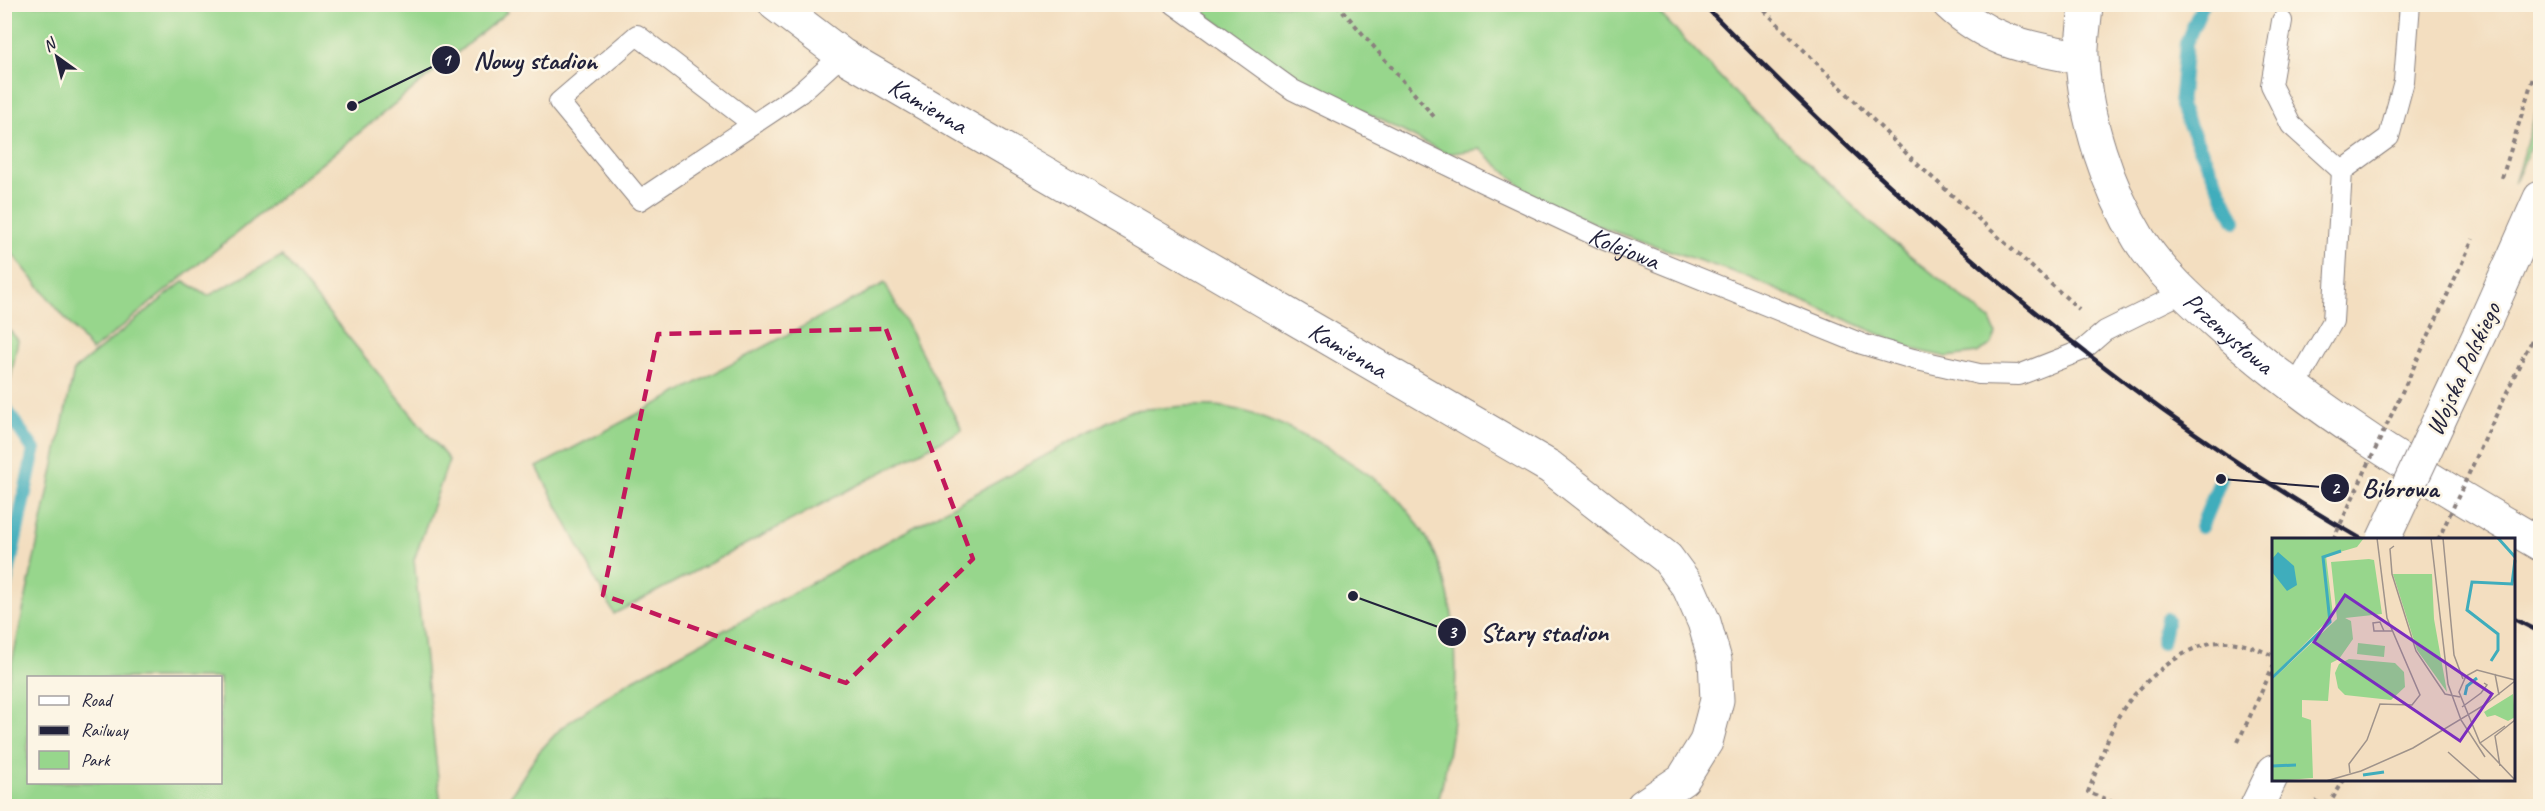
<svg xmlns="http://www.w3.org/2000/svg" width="2545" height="811" viewBox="0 0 2545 811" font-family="Caveat,sans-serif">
<rect width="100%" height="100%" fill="#fcf5e5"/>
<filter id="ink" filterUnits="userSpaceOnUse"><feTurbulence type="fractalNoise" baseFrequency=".0167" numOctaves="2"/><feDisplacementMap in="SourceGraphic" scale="12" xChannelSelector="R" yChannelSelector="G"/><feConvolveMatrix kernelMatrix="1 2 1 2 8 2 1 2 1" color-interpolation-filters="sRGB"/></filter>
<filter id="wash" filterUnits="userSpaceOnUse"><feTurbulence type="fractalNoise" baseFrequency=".008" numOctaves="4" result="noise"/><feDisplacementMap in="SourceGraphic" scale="24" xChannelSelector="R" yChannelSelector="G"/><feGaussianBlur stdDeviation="1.35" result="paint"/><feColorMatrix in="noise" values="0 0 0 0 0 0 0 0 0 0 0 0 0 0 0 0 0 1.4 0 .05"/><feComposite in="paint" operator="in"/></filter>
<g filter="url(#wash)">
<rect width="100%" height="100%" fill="#f3dec0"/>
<!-- green -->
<g fill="#97d68c" stroke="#5c7c64" stroke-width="1.5" fill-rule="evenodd">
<polygon points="502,5 507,12 92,351 5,245 5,5"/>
<polygon points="1192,5 1652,5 1737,95 1875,227 1990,320 1996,334 1991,345 1977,353 1947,357 1916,350 1745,276 1606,229 1531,195 1480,149 1447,154 1292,75"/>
<polygon points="2540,99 2540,127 2514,183"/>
<path d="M 282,256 L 449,460 L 414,560 L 441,806 L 5,806 L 5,696 L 74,370 L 184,281 L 208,296 ZM 28,678 L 220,678 L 220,782 L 28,782 Z"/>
<polygon points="885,283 962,430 614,614 537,467"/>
<polygon points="5,325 18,340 5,409"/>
<path d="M 1186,406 C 1198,406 1211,405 1223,407 C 1261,412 1312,437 1344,458 C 1361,470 1384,483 1398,499 C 1411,514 1428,537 1436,556 C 1467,631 1457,730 1437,806 L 504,806 L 538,753 L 562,727 L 627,683 L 1107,422 L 1133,410 Z"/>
</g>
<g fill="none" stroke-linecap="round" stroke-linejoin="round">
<!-- stream -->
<g stroke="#3fadbc" stroke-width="14">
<polyline points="2203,4 2186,43 2180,106 2235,221"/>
<polyline points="4,407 34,450 4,592"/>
<polyline points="2201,527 2221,479"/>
<polyline points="2162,643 2167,619"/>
</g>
</g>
</g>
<g filter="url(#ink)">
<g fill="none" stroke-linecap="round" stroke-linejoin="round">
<defs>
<g id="service">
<path id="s1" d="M 1174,4 L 1293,90 L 1482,182 L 1605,240 L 1862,344 L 1913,359 L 1979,374 L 2019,375 L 2083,350 L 2105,331 L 2182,293"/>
<polyline points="2282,21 2271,85 2291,125 2342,171"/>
<polyline points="753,124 637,35 559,102 640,200 800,93 842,55"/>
<polyline points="2295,387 2333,321 2342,171 2389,137 2404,81 2410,4"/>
</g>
<g id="minor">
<path id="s2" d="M 775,4 L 842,55 L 1550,467 L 1667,558 L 1689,588 L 1704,622 L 1715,660 L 1717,700 L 1706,742 L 1683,779 L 1643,806"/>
<path d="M 1949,4 C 1992,44 2028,47 2082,58"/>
</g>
<g id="secondary">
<path id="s3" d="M 2086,4 C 2085,22 2081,41 2082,59 C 2085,118 2108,189 2139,239 C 2160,272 2190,299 2219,325 C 2315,412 2428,479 2540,544"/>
<polyline points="2480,333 2540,198"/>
<polyline points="2257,806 2274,771"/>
</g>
</defs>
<!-- service casing -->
<use href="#service" stroke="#8a807e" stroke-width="22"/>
<!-- minor casing -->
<use href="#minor" stroke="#8a807e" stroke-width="35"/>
<!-- secondary casing -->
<use href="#secondary" stroke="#8a807e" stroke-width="35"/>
<!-- path -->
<g stroke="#8a807e" stroke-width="4" stroke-dasharray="4.5 4.5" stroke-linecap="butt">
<polyline points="1337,4 1436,119"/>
<polyline points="1758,4 1916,163 2079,309"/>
<polyline points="2502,178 2540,55"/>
<polyline points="2439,313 2473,239"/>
<polyline points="2525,353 2540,327"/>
<polyline points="2238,742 2274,665"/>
<polyline points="2324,782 2325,780"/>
<polyline points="2315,801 2324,806"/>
<path d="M 2122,806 L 2088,792 C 2098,768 2105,742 2117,719 C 2133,689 2177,650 2211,643 C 2234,639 2254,647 2274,656"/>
<polyline points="2328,806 2344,780"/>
</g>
<!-- service -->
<use href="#service" stroke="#fff" stroke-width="20"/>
<!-- minor -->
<use href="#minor" stroke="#fff" stroke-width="33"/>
<!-- secondary -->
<use href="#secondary" stroke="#fff" stroke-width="33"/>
<!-- rail -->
<g stroke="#22223b" stroke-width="4.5">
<path d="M 1703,4 C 1901,207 2116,399 2363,540"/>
<polyline points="2514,619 2540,632"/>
</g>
<defs>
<polyline id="secondary-bridge" points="2383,540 2480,333"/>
</defs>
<!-- secondary-bridge casing -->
<use href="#secondary-bridge" stroke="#8a807e" stroke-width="35" stroke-linecap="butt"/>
<!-- path-bridge -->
<g stroke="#8a807e" stroke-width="4" stroke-dasharray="4.5 4.5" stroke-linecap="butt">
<polyline points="2333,540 2439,313"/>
<polyline points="2438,540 2525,353"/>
</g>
<!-- secondary-bridge -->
<use href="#secondary-bridge" stroke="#fff" stroke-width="33"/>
</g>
</g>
<!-- marked area -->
<path fill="none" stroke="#c2185b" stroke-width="4.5" stroke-dasharray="12 8" stroke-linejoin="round" d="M 886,329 L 973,559 L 846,683 L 603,595 L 658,334 Z"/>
<g text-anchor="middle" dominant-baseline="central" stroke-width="5" stroke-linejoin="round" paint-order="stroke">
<!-- street labels -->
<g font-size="26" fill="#22223b" stroke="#fcf5e5">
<text stroke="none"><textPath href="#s2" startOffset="184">Kamienna</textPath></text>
<text stroke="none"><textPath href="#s1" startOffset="514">Kolejowa</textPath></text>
<text stroke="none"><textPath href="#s3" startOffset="376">Przemysłowa</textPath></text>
<text stroke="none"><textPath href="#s2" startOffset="670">Kamienna</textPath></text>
<text transform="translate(2463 369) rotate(-65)">Wojska Polskiego</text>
</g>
</g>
<!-- overview -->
<g transform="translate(2272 538)">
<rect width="243" height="243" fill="#f3dec0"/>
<path d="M 0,0 L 92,0 L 85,9 L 54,18 L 61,77 L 0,139 ZM 97,21 L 102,22 L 110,76 L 73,80 L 79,83 L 81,101 L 67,121 L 59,125 L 56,163 L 30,162 L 30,179 L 39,182 L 41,240 L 0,243 L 0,142 L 65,81 L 59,24 ZM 121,36 L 160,36 L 162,81 L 175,154 L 145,112 ZM 86,105 L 113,108 L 112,119 L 85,116 ZM 77,121 L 123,125 L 132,134 L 133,149 L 119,162 L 73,157 L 66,150 L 63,135 L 67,126 ZM 241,156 L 243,179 L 236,183 L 223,177 L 215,179 L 212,174 Z" fill="#97d68c"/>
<path d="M 6,14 L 22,28 L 25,47 L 15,53 L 0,34 L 0,21 Z" fill="#3fadbc"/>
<path fill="none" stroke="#3fadbc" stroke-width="3" d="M 226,0 L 243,19M 219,123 L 226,112 L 226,96 L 195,72 L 200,44 L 240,46 L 243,22M 0,140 L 58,84 L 51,19 L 69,13M 193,157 L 195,148 L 205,140M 0,228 L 24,227M 91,237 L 112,234"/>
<path fill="none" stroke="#9f938b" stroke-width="1.5" d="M 159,0 L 176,146 L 189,182 L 213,219M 171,0 L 182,117 L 191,141M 122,8 L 118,11 L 120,36 L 144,113 L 173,156 L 188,159M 112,93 L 108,84 L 101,85 L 102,93 L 120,93M 223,136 L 227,157M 243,142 L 205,132 L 194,138 L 187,154 L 208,205 L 243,242M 190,169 L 209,155 L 215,147 L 212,145M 208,205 L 233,188M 176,214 L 209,243M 228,228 L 223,198 L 243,182M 78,235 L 77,226 L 95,202 L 108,166 L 140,167 L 148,157 L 115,80 L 105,0M 54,243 L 89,233 L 141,210 L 214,166 L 243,143"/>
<path fill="#7b2cbf" fill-opacity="0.15" stroke="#7b2cbf" stroke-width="3" d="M 73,57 L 220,156 L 188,203 L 42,104 Z"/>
<rect width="243" height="243" fill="none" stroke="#22223b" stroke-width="3"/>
</g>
<!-- callouts -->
<path fill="none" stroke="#22223b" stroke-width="2" d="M352 106L446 60M2221 479L2335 488M1353 596L1452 632"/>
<g fill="#22223b" stroke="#fcf5e5" stroke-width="2">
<circle cx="352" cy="106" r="6"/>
<circle cx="2221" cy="479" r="6"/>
<circle cx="1353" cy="596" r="6"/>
<circle cx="446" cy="60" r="15"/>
<circle cx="2335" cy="488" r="15"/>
<circle cx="1452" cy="632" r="15"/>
</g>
<g font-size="18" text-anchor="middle" font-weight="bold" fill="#fff">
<text x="446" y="66">1</text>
<text x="2335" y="494">2</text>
<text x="1452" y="638">3</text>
</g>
<g font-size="27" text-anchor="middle" font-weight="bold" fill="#22223b" stroke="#fcf5e5" stroke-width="5" stroke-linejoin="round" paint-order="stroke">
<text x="535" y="69">Nowy stadion</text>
<text x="2400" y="497">Bibrowa</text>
<text x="1544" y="641">Stary stadion</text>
</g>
<!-- margin -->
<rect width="2545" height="811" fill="none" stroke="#fcf5e5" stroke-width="24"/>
<!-- legend -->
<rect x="27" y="676" width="195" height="108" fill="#fcf5e5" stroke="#a5a1a1" stroke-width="1.5"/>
<rect x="39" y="696" width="30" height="9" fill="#ffffff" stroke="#a5a1a1" stroke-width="1.5"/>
<text x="81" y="706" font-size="18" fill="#22223b">Road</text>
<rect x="39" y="726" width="30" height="9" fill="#22223b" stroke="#a5a1a1" stroke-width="1.5"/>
<text x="81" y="736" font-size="18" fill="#22223b">Railway</text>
<rect x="39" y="751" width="30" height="18" fill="#97d68c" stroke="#a5a1a1" stroke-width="1.5"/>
<text x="81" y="766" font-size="18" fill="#22223b">Park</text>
<!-- north arrow -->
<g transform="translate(57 57) rotate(326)" stroke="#fcf5e5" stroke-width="4.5" paint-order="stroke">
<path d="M0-4.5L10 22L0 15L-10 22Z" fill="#22223b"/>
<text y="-9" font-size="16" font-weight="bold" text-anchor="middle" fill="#22223b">N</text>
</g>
</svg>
